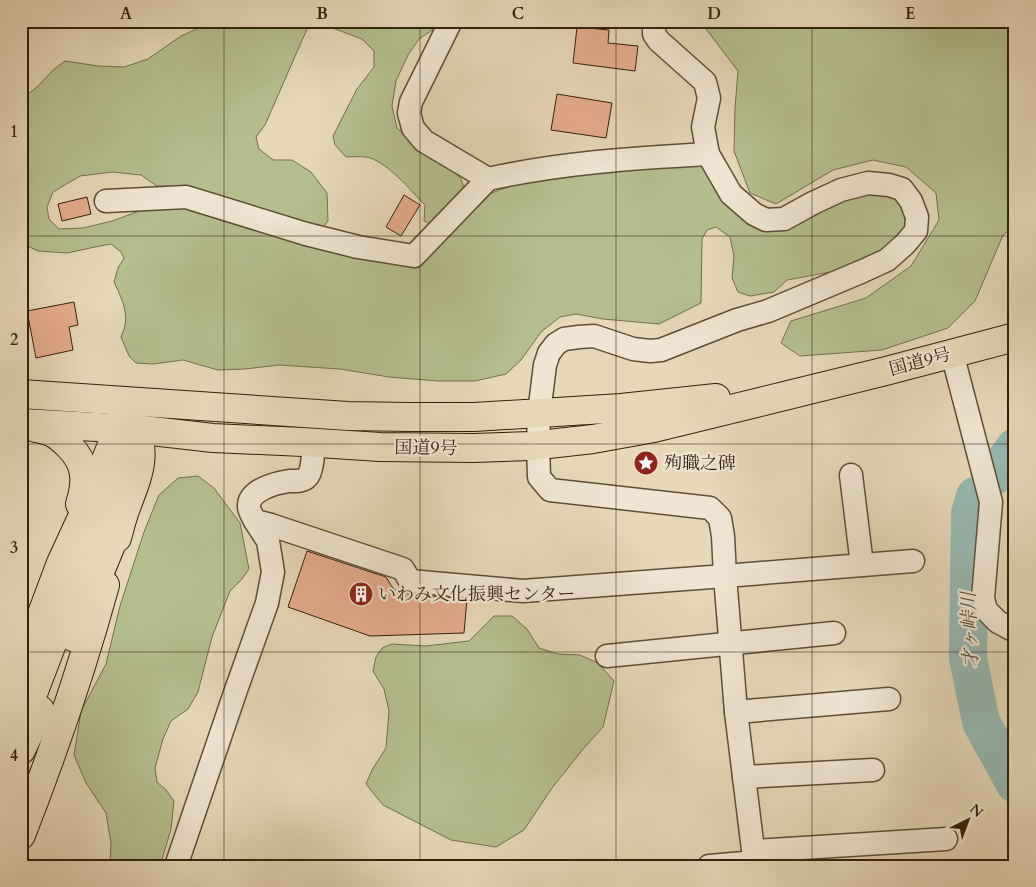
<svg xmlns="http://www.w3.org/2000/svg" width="1036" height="887" viewBox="0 0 1036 887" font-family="Cardo,'Noto Serif JP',serif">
<rect width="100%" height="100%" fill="#e6d7b9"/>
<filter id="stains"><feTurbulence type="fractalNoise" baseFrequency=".004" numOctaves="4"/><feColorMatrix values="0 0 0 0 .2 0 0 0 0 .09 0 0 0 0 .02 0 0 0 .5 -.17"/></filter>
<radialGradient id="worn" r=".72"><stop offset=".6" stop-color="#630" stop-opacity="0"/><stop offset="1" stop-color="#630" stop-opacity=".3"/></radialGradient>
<!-- green -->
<g fill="#b5be8f" stroke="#746e4e">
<path d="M 211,21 L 443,21 L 441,24 L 419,39 L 408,55 L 396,81 L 392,106 L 397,128 L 408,138 L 450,167 L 461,179 L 464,188 L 432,225 L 424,221 L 425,205 C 411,191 386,160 366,157 C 360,156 352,157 346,157 L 335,145 L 333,136 L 357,89 L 374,67 L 374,51 L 362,39 L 319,23 L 307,29 L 265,125 L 256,137 L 259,149 L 273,160 L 292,160 L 311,172 L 327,193 L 328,221 L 320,231 L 188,188 L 157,186 L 141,175 L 112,172 L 80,176 L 53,192 L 47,207 L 49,219 L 59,229 L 83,228 L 112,221 L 156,205 L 187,207 L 410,263 L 478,198 L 521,182 L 674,162 L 700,166 L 712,177 L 758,226 L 838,203 L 875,189 L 897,196 L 908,212 L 906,234 L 881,254 L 836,271 L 787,280 L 774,292 L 750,296 L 738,292 L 732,278 L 734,256 L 730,237 L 716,227 L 707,230 L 702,239 L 701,303 L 659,324 L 603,319 L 576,314 L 560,317 L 541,332 L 521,360 L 506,374 L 475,381 L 438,381 L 389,377 L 340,369 L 279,365 L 245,369 L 218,370 L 183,360 L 153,364 L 136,363 L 129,356 L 121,337 C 122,333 125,329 125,325 C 128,310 120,295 114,282 L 118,268 L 124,258 L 121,252 L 111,244 L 100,246 L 67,253 L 38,251 L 21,243 L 21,100 L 38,86 L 53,70 L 65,61 L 98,66 L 124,67 L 148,59 L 181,36 L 208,24 Z"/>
<polygon points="700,21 1015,21 1015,225 1003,235 975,301 948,328 882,350 800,356 781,343 791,321 866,298 911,266 939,220 936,193 906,167 873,160 833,170 776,204 750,193 734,151 735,108 738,71"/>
<polygon points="198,476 214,488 240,523 249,569 242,579 230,591 212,637 198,692 188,709 171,721 163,739 155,768 157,782 166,790 174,801 171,829 160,866 108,866 110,863 111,843 106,813 86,783 74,755 81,711 106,664 120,606 144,532 159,495 178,478"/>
<polygon points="494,616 512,616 527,629 539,648 558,654 580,655 598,663 614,681 603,727 584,748 552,788 524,830 496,847 451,840 383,805 366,784 372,770 386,748 389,711 384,689 373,671 376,657 382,648 392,644 426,646 469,641"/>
</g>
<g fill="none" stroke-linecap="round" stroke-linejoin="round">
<!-- river -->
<g stroke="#96b9b1" stroke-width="38">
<polyline points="994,476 1015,447"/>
<polyline points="975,496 970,513 968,658 981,722 1015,784"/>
</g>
</g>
<!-- building -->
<g fill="#e4ab8c" stroke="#331f0c">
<polygon points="577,27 609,30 608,43 638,46 635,71 573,63"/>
<polygon points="557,94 612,103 606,138 551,130"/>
<polygon points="404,195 420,205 401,236 386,227"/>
<polygon points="87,197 91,214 62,221 58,204"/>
<polygon points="74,302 78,325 69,327 73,350 36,358 27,311"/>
<polygon points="307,551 386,577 394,590 402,591 409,594 467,599 464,633 370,636 288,607"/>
</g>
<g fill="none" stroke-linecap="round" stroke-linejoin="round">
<defs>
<g id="minor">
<path d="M 451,21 L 411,102 L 409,113 L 413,128 L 424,141 L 488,179 C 560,163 634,158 708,154 L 731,194 L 754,214 L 766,220 L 784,219 L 813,203 L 841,190 L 868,183 L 889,185 L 902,189 L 911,201 L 917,217 L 916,231 L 905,244 L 887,260 L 863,271 L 768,311 L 737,320 L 661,350 L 650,351 L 633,349 L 594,336 L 579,337 L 564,339 L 556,344 L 549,353 L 545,365 L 539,413 L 538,445 L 539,477 L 550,490 L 710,508 L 720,518 L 723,536 L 725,576 L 736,712 L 755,866"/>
<polyline points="654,21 654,34 659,41 705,82 709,98 703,127 708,154"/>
<polyline points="106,201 186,197 306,234 358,247 414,256 488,179"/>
<polyline points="952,353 991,502 983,598 986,610 998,622 1015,631"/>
<path d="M 314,443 C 313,451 313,471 307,477 C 303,482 294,481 289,481 C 276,483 248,490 249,507 C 249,511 253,517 255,521 L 271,525 L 403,569 L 410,581 L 523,591 L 725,576 L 913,561"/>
<polyline points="851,475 862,565"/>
<polyline points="607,656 834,633"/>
<polyline points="736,712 889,699"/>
<polyline points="744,777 873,770"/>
<polyline points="754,851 946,839"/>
<polyline points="176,866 236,690 267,603 273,572 268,541 255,521"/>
<polyline points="709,866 755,862"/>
</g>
<g id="trunk">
<polyline points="21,394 348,416 409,417 474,417 621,408 716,398"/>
<polyline points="21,423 134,429 213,438 303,442 380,447 474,448 531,446 593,439 654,428 886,371 1015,337"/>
<path d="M 36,428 C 41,429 46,430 51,432 C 58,435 64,441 69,446 C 87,464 87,482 80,504"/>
<path d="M 117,538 C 119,531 121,523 123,516 C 134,483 156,447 124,418"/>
<polyline points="21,665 40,619 61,563 90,500 121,422 127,413"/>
<path d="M 21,835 C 53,753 82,669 105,585"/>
</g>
<g id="motorway">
<polyline points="73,637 123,516"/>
<polyline points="21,725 134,429"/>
<polyline points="21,750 40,710"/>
</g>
</defs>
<!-- minor casing -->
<use href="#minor" stroke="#604d37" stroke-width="25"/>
<!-- trunk casing -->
<use href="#trunk" stroke="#331f0c" stroke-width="30"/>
<!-- motorway casing -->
<use href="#motorway" stroke="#331f0c" stroke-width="30"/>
<!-- minor -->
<use href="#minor" stroke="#efe5d2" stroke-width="22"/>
<!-- trunk -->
<use href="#trunk" stroke="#e6d7b9" stroke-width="28"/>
<!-- motorway -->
<use href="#motorway" stroke="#e6d7b9" stroke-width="28"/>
</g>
<!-- grid -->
<path fill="none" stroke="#331f0c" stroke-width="1" stroke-opacity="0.55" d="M 224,21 L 224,866M 420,21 L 420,866M 616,21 L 616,866M 812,21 L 812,866M 21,236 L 1015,236M 21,444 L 1015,444M 21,652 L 1015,652"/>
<!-- icons -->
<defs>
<symbol id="sight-disc" viewBox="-11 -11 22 22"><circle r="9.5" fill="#8f2418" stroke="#efe5d2"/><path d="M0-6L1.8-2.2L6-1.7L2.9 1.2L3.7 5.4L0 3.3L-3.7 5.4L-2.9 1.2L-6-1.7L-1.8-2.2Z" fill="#fff"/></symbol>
<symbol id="building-disc" viewBox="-11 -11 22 22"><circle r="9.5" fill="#8f2418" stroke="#efe5d2"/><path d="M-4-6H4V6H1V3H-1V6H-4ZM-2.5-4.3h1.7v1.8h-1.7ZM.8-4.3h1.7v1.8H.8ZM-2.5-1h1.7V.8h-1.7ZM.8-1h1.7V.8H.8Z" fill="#fff"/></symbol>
</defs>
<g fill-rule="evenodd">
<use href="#sight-disc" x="632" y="449" width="28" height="28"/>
<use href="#building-disc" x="347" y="580" width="28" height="28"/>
</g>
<g text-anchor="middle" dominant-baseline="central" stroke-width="4.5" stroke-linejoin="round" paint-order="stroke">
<!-- street labels -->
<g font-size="18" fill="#331f0c" stroke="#efe5d2">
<text transform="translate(920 362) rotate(-15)">国道9号</text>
<text transform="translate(426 448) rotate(1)">国道9号</text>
</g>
<!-- poi labels -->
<g font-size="18" fill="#331f0c" stroke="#efe5d2" text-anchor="start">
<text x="664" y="463">殉職之碑</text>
<text x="378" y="594">いわみ文化振興センター</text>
</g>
<!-- water labels -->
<g font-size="19" font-style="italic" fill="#514d3e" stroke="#efe5d2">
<text transform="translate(970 630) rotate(-92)">才ヶ峠川</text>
</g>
</g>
<!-- margin -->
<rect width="1036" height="887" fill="none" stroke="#e6d7b9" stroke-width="55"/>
<!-- north arrow -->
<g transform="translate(968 820) rotate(42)" stroke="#efe5d2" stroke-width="4" paint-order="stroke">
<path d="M0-4L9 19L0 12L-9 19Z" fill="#331f0c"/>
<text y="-8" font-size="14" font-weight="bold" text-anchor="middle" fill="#331f0c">N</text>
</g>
<rect x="28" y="28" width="980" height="832" fill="none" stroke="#331f0c" stroke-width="2"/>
<g font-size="16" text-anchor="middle" font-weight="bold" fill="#331f0c">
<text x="126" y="19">A</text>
<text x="322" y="19">B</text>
<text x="518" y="19">C</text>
<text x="714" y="19">D</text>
<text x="910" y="19">E</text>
<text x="14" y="137">1</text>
<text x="14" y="345">2</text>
<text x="14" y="553">3</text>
<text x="14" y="761">4</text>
</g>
<rect width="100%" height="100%" filter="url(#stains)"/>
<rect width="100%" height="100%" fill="url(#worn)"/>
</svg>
